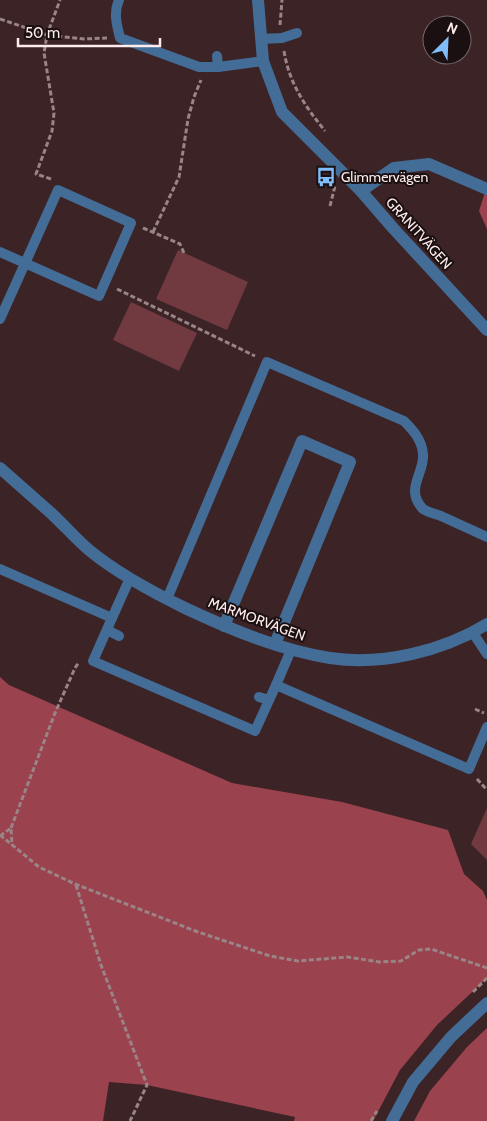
<svg xmlns="http://www.w3.org/2000/svg" width="487" height="1121" viewBox="0 0 487 1121" font-family="Cabin,sans-serif">
<rect width="100%" height="100%" fill="#3c2325"/>
<!-- green -->
<g fill="#703a40">
<polygon points="178,250 248,282 227,330 156,299"/>
<polygon points="131,302 197,333 179,371 113,340"/>
<polygon points="487,808 487,860 471,844"/>
</g>
<!-- forest -->
<g fill="#9b424f">
<polygon points="486,189 487,189 487,229 479,211"/>
<polygon points="0,677 9,685 232,783 342,802 448,830 464,874 483,891 487,900 487,978 437,1025 400,1070 373,1121 294,1121 295,1117 147,1085 109,1082 103,1121 0,1121"/>
<polygon points="487,1028 487,1121 414,1121 430,1091 467,1047"/>
</g>
<g fill="none" stroke-linecap="round" stroke-linejoin="round">
<!-- path -->
<g stroke="#9a8486" stroke-width="3" stroke-dasharray="5 2.5" stroke-linecap="butt">
<polyline points="0,19 47,35 84,39 107,38"/>
<polyline points="280,25 282,0"/>
<path d="M 284,51 C 289,83 305,106 325,131"/>
<polyline points="51,179 36,174 52,131 54,113 44,53 47,35 60,0"/>
<polyline points="330,206 335,186"/>
<polyline points="143,228 180,244 184,253"/>
<polyline points="153,232 179,177 188,119 194,97 201,80"/>
<polyline points="117,289 255,356"/>
<polyline points="475,709 484,713"/>
<polyline points="477,779 487,790"/>
<polyline points="11,828 55,713 75,668 79,662"/>
<polyline points="0,835 39,867 75,884 198,932 270,956 298,961 347,957 380,962 401,961 419,950 431,949 487,968"/>
<polyline points="0,836 11,828 12,845"/>
<polyline points="76,885 101,965 147,1085 130,1121"/>
<polyline points="473,992 487,978"/>
<polyline points="371,1121 377,1111"/>
</g>
<!-- service -->
<g stroke="#436c96" stroke-width="10">
<path d="M 119,0 C 113,13 117,25 120,38 L 199,67 L 218,67"/>
<polyline points="261,39 282,38 297,33"/>
<polyline points="217,56 218,67 263,61"/>
<polyline points="0,252 99,296 131,223 58,190 0,319"/>
<polyline points="0,569 112,618 93,661 255,731 276,685 469,769 487,727"/>
<path d="M 167,599 L 267,362 L 404,421 C 413,430 422,440 423,454 C 425,473 404,489 423,509 C 427,512 436,514 441,516 C 456,523 472,530 487,537"/>
<polyline points="112,618 130,578"/>
<polyline points="107,630 119,636"/>
<polyline points="473,633 487,654"/>
<polyline points="276,685 291,650"/>
<polyline points="259,697 269,700"/>
</g>
<!-- minor -->
<g stroke="#436c96" stroke-width="12">
<polyline points="258,0 263,61 282,112 361,191 393,228 487,330"/>
<polyline points="361,191 394,168 429,164 487,189"/>
<path d="M 0,468 C 17,483 34,498 51,513 C 64,525 76,539 89,550 C 118,574 154,593 187,609 C 232,630 280,650 330,658 C 382,666 443,651 487,624"/>
<polyline points="224,626 302,441 350,462 275,644"/>
</g>
<!-- tertiary -->
<polyline stroke="#436c96" stroke-width="12" points="392,1121 413,1082 451,1037 487,1003"/>
</g>
<!-- icons -->
<defs>
<symbol id="bus-bare" viewBox="-9 -9 18 18"><path d="M-5-6H5V4H4V6H2V4H-2V6H-4V4H-5ZM-3.5-4V0h7V-4ZM-3.5 1.2v1.5H-2V1.2ZM2 1.2v1.5H3.5V1.2Z" fill="#81bdfa" stroke="#1b1011" stroke-width="2.5" paint-order="stroke"/></symbol>
</defs>
<g fill-rule="evenodd">
<use href="#bus-bare" x="312" y="163" width="28" height="28"/>
</g>
<g text-anchor="middle" dominant-baseline="central" stroke-width="4" stroke-linejoin="round" paint-order="stroke">
<!-- poi labels -->
<g font-size="14" fill="#feeced" stroke="#1b1011" text-anchor="start">
<text x="341" y="177">Glimmervägen</text>
</g>
<!-- street labels -->
<g font-size="14" fill="#feeced" stroke="#1b1011">
<text transform="translate(419 233) rotate(48)">GRANITVÄGEN</text>
<text transform="translate(257 619) rotate(20)">MARMORVÄGEN</text>
</g>
</g>
<!-- north arrow -->
<g transform="translate(447 40) rotate(24)"><circle r="24" fill="#1b1011" stroke="#766869"/>
<path d="M0-4L9 19L0 12L-9 19Z" fill="#81bdfa"/>
<text y="-8" font-size="14" font-weight="bold" text-anchor="middle" fill="#feeced">N</text>
</g>
<!-- scale -->
<path d="M18 38v8h142v-8" fill="none" stroke="#feeced" stroke-width="2.5"/>
<text x="25" y="38" font-size="15" fill="#feeced" stroke="#1b1011" stroke-width="4" paint-order="stroke">50 m</text>
</svg>
